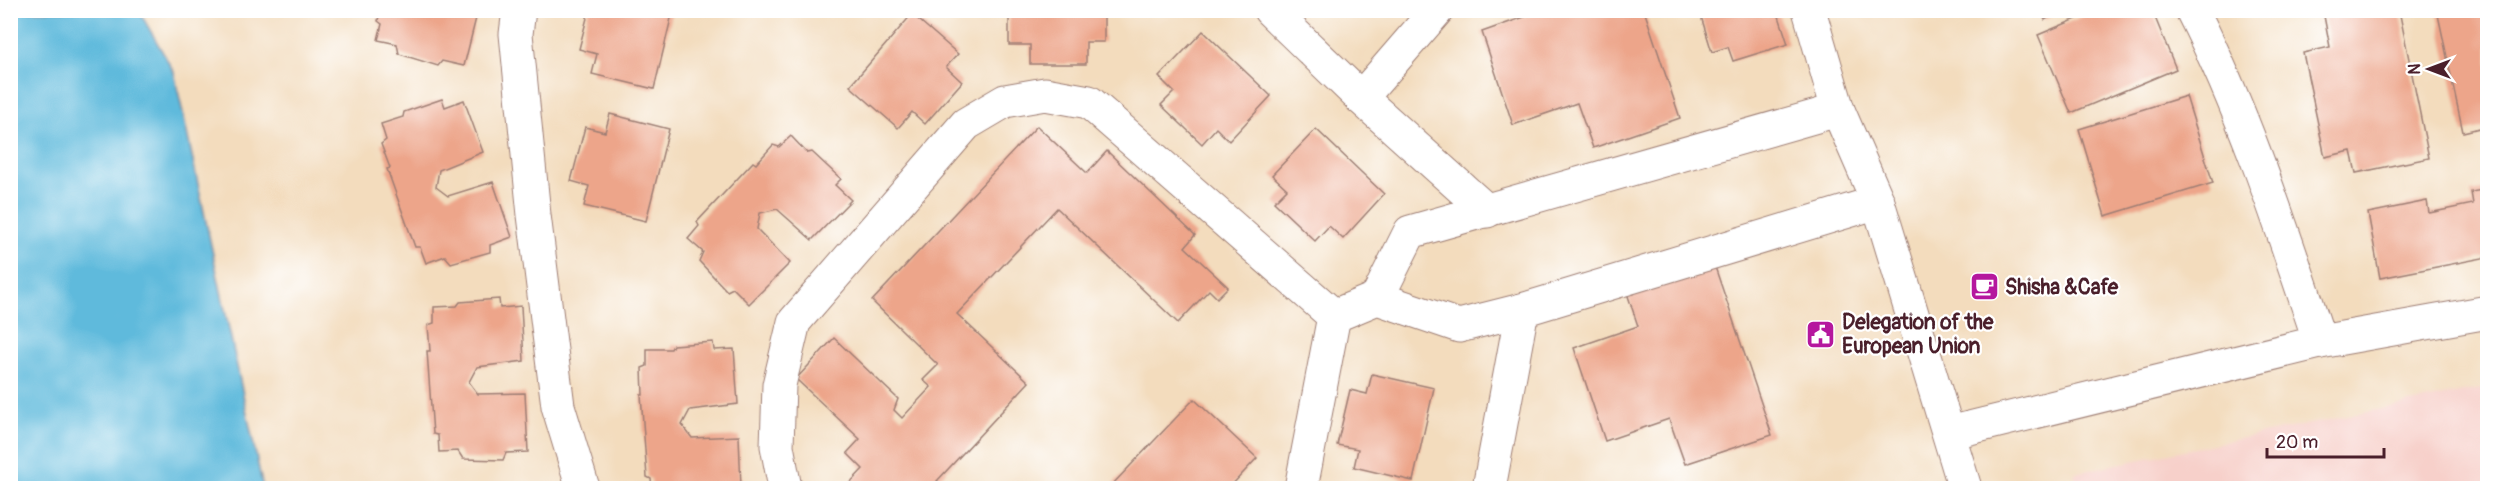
<svg xmlns="http://www.w3.org/2000/svg" width="2498" height="499" viewBox="0 0 2498 499" font-family="Pangolin,sans-serif">
<rect width="100%" height="100%" fill="#fff"/>
<filter id="ink" filterUnits="userSpaceOnUse"><feTurbulence type="fractalNoise" baseFrequency=".0167" numOctaves="2"/><feDisplacementMap in="SourceGraphic" scale="12" xChannelSelector="R" yChannelSelector="G"/><feConvolveMatrix kernelMatrix="1 2 1 2 8 2 1 2 1" color-interpolation-filters="sRGB"/></filter>
<filter id="wash" filterUnits="userSpaceOnUse"><feTurbulence type="fractalNoise" baseFrequency=".008" numOctaves="4" result="noise"/><feDisplacementMap in="SourceGraphic" scale="24" xChannelSelector="R" yChannelSelector="G"/><feGaussianBlur stdDeviation="1.35" result="paint"/><feColorMatrix in="noise" values="0 0 0 0 0 0 0 0 0 0 0 0 0 0 0 0 0 1.4 0 .05"/><feComposite in="paint" operator="in"/></filter>
<g filter="url(#wash)">
<rect width="100%" height="100%" fill="#f3dcbd"/>
<!-- built -->
<polygon fill="#f7d0ca" points="2487,387 2487,488 2078,488 2074,473"/>
<!-- water -->
<polygon fill="#5ebadc" stroke="#546c84" stroke-width="1.5" points="10,11 139,11 174,72 263,488 11,488"/>
<g id="blocks">
<!-- building -->
<g fill="#eda58a">
<polygon points="380,10 478,10 464,66 442,61 438,66 399,54 397,44 378,40 382,24 378,21"/>
<polygon points="589,10 673,10 654,89 592,74 597,54 579,49"/>
<polygon points="1009,10 1104,10 1104,42 1086,42 1086,64 1030,64 1030,45 1009,45"/>
<polygon points="1544,10 1644,10 1680,118 1593,148 1577,103 1513,125 1482,32"/>
<polygon points="1699,10 1777,10 1788,44 1733,61 1728,47 1712,52"/>
<polygon points="2040,10 2061,10 2045,20"/>
<polygon points="2098,10 2152,10 2176,69 2071,113 2038,35"/>
<polygon points="2352,10 2399,10 2429,158 2356,173 2351,151 2325,157 2303,53 2330,47 2324,16"/>
<polygon points="2437,10 2488,10 2488,126 2463,132"/>
<polygon points="912,14 958,54 946,67 962,82 925,124 912,112 898,128 850,86"/>
<polygon points="1203,31 1271,96 1229,141 1216,128 1202,144 1161,105 1174,92 1159,77"/>
<polygon points="2186,96 2213,183 2105,216 2079,129"/>
<polygon points="442,99 445,107 464,100 483,152 439,170 436,187 448,196 493,182 512,237 490,245 490,252 451,263 445,256 426,263 420,247 415,247 387,169 390,168 381,144 386,140 381,124 403,117 404,112"/>
<polygon points="610,114 669,129 646,221 584,206 589,186 571,181 585,127 605,132"/>
<polygon points="1037,126 1087,173 1107,151 1195,235 1185,247 1228,287 1217,298 1209,290 1178,323 1057,208 957,314 1029,382 937,481 945,488 845,488 863,469 847,453 860,439 796,379 834,338 898,399 894,410 902,418 931,387 923,380 938,365 872,301"/>
<polygon points="1316,129 1384,194 1343,239 1329,226 1315,241 1274,202 1287,189 1272,175"/>
<polygon points="791,136 807,153 812,152 841,179 835,185 851,200 812,240 777,209 760,213 757,229 790,263 749,304 733,288 727,291 699,261 703,252 688,239 699,226 697,222 753,162 756,164 773,145 779,147"/>
<polygon points="2488,189 2488,257 2380,278 2368,213 2427,201 2429,213 2473,204 2471,192"/>
<polygon points="1713,261 1772,435 1685,464 1669,419 1605,441 1574,348 1638,326 1626,290"/>
<polygon points="499,299 500,308 521,306 524,361 477,367 469,382 478,394 525,393 528,452 506,453 503,460 463,459 458,451 439,452 438,435 433,434 427,351 430,351 428,325 434,323 434,307 457,306 460,302"/>
<polygon points="713,342 714,350 734,349 738,404 690,410 682,425 692,438 739,436 741,488 652,488 651,479 647,477 641,395 643,395 642,368 647,366 647,349 671,349 673,345"/>
<polygon points="1372,374 1434,388 1413,481 1354,467 1358,449 1337,445 1350,390 1367,394"/>
<polygon points="1194,399 1257,458 1229,488 1109,488"/>
</g>
</g>
</g>
<g filter="url(#ink)">
<use href="#blocks" fill-opacity="0" stroke="#9e7e74" stroke-width="1.5"/>
<g fill="none" stroke-linecap="round" stroke-linejoin="round">
<defs>
<g id="minor">
<polyline points="519,10 516,34 534,215 558,406 583,488"/>
<polyline points="1270,10 1361,98 1487,211"/>
<polyline points="1809,10 1838,110 1878,202 1965,488"/>
<path d="M 2192,10 C 2246,116 2282,229 2320,342"/>
<polyline points="1361,98 1437,10"/>
<polyline points="1377,298 1410,232 1838,110"/>
<polyline points="1334,316 1377,298 1459,326 1522,310 1878,202"/>
<polyline points="1949,433 2320,342 2488,312"/>
<polyline points="785,488 777,446 779,385 794,322 966,124 1005,101 1045,94 1089,102 1334,316"/>
<polyline points="1301,488 1334,316"/>
<polyline points="1489,488 1522,310"/>
</g>
</defs>
<!-- minor casing -->
<use href="#minor" stroke="#9e7e74" stroke-width="35"/>
<!-- minor -->
<use href="#minor" stroke="#fff" stroke-width="33"/>
</g>
</g>
<!-- icons -->
<defs>
<symbol id="cafe-square" viewBox="-11 -11 22 22"><rect x="-9" y="-9" width="18" height="18" rx="4" fill="#b5179e" stroke="#fff"/><path d="M-5.5-4.5H6V0H3Q3 3.5 0 3.5H-2.5Q-5.5 3.5-5.5 0ZM3-3.2v2h1.7v-2ZM-6 4.5H4V6H-6Z" fill="#fff"/></symbol>
<symbol id="civic-square" viewBox="-11 -11 22 22"><rect x="-9" y="-9" width="18" height="18" rx="4" fill="#b5179e" stroke="#fff"/><path d="M-.6-6.5H3V-4.5H.6V-3L4-1V1h2V6H-6V1h2V-1L-.6-3ZM-1.2 2.5V6h2.4V2.5Z" fill="#fff"/></symbol>
</defs>
<g fill-rule="evenodd">
<use href="#cafe-square" x="1968" y="270" width="33" height="33"/>
<use href="#civic-square" x="1804" y="318" width="33" height="33"/>
</g>
<g text-anchor="middle" dominant-baseline="central" stroke-width="4.5" stroke-linejoin="round" paint-order="stroke">
<!-- poi labels -->
<g font-size="21" font-weight="bold" fill="#4a1f2b" stroke="#fff" text-anchor="start">
<text x="2005" y="287">Shisha &amp;Cafe</text>
<text x="1842" y="322">Delegation of the<tspan x="1842" dy="24">European Union</tspan></text>
</g>
</g>
<!-- margin -->
<rect width="2498" height="499" fill="none" stroke="#fff" stroke-width="36"/>
<!-- north arrow -->
<g transform="translate(2429 69) rotate(270)" stroke="#ffffff" stroke-width="4.5" paint-order="stroke">
<path d="M0-4.5L10 22L0 15L-10 22Z" fill="#4a1f2b"/>
<text y="-9" font-size="16" font-weight="bold" text-anchor="middle" fill="#4a1f2b">N</text>
</g>
<!-- scale -->
<path d="M2267 448v9h117v-9" fill="none" stroke="#4a1f2b" stroke-width="3"/>
<text x="2276" y="448" font-size="18" fill="#4a1f2b" stroke="#ffffff" stroke-width="4.5" paint-order="stroke">20 m</text>
</svg>
